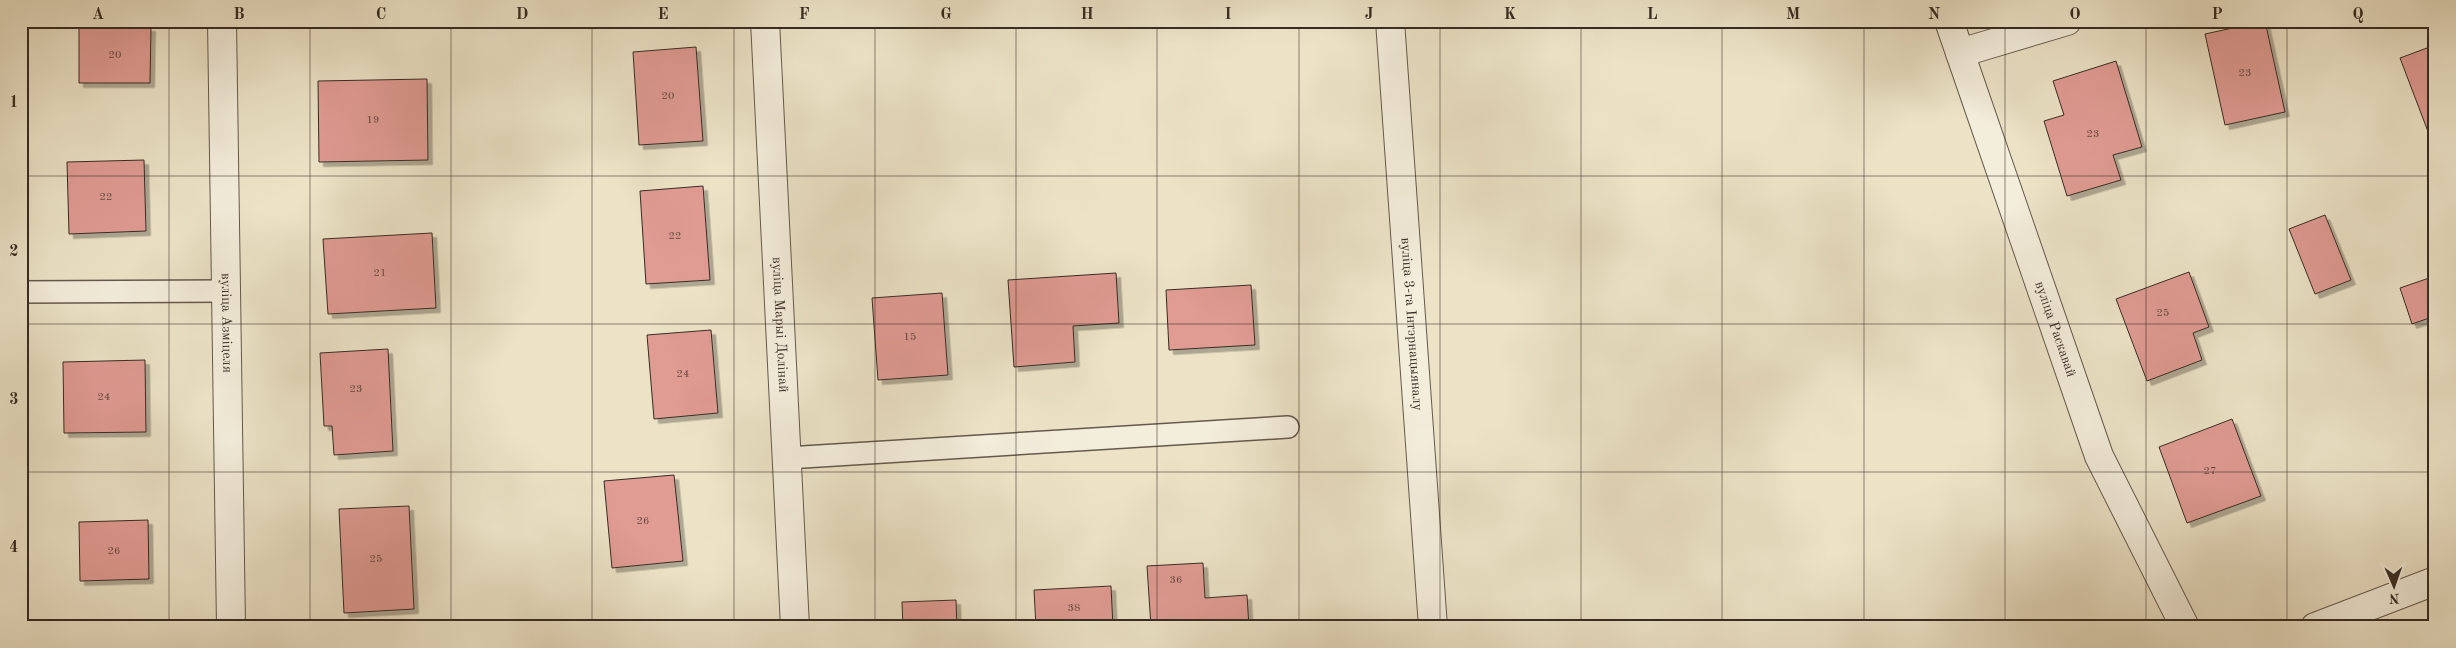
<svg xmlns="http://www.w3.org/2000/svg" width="2456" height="648" viewBox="0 0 2456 648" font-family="'Old Standard TT',serif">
<defs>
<filter id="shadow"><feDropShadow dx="4.5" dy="4.5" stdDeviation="0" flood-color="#0004"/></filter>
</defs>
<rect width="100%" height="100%" fill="#ece3c7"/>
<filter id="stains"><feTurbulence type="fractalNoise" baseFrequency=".004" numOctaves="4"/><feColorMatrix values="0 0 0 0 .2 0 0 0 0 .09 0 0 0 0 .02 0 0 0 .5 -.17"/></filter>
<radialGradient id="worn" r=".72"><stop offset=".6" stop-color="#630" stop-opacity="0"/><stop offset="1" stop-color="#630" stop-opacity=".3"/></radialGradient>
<!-- building -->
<g fill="#e09b93" stroke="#362b24" filter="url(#shadow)">
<polygon points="2265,21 2285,112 2225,125 2205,34"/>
<polygon points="79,26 151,27 150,83 79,83"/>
<polygon points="2435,45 2435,150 2400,58"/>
<polygon points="696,47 703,141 639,145 633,52"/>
<polygon points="2116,61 2142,147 2113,155 2121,180 2067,196 2044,121 2064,115 2053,81"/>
<polygon points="427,79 428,160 319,162 318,81"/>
<polygon points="144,160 146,231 69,234 67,162"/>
<polygon points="703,186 710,280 646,284 640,191"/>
<polygon points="2325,215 2351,280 2315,294 2289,229"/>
<polygon points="432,233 436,308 328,314 323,239"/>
<polygon points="2189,272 2209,327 2193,333 2202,360 2147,381 2116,299"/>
<polygon points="1116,273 1119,323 1073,326 1075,362 1014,367 1008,280"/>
<polygon points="2435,276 2435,316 2412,324 2400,288"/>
<polygon points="1251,285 1255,345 1169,350 1166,290"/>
<polygon points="942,293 948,375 878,380 872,298"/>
<polygon points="711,330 718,413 654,419 647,335"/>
<polygon points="388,349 393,451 334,455 332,426 324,426 320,353"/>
<polygon points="145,360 146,432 64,433 63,362"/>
<polygon points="2232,419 2261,496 2187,523 2159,447"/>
<polygon points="674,475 683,561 612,568 604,481"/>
<polygon points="409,506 414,609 344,613 339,509"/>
<polygon points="148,520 149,579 80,581 79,522"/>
<polygon points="1203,563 1205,598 1247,595 1249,627 1151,627 1147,566"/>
<polygon points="1111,586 1113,627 1036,627 1034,590"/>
<polygon points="956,600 957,627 903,627 902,602"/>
</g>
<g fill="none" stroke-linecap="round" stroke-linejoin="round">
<defs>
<g id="lane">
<polyline points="21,292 226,291"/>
<polyline points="787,458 1288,427"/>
</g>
<g id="street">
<path id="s1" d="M 222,21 L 231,627"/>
<path id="s2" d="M 765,21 L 795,627"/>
<path id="s3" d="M 1390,21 L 1433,627"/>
<path id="s4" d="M 1949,21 L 2099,456 L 2185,627"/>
<polyline points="1960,53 2067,21"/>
<polyline points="2315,627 2435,581"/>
</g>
</defs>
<!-- lane casing -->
<use href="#lane" stroke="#64594d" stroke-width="24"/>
<!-- street casing -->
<use href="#street" stroke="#64594d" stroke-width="30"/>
<!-- lane -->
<use href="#lane" stroke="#f3eddb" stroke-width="21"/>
<!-- street -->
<use href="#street" stroke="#f3eddb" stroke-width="28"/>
</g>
<!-- grid -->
<path fill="none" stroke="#362b24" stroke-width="1" stroke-opacity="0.55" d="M 169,21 L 169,627M 310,21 L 310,627M 451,21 L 451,627M 592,21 L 592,627M 734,21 L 734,627M 875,21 L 875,627M 1016,21 L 1016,627M 1157,21 L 1157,627M 1299,21 L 1299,627M 1440,21 L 1440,627M 1581,21 L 1581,627M 1722,21 L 1722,627M 1864,21 L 1864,627M 2005,21 L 2005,627M 2146,21 L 2146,627M 2287,21 L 2287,627M 21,176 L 2435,176M 21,324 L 2435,324M 21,472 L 2435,472"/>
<g text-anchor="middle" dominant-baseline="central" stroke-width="4.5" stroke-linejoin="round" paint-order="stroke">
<!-- number labels -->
<g font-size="11" fill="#604740">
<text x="115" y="55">20</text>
<text x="2245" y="73">23</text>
<text x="668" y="96">20</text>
<text x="373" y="120">19</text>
<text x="2093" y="134">23</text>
<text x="106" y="197">22</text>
<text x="675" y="236">22</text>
<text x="380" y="273">21</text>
<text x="2163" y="313">25</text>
<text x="910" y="337">15</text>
<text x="683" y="374">24</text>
<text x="356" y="389">23</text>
<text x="104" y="397">24</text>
<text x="2210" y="471">27</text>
<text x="643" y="521">26</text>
<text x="114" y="551">26</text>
<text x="376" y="559">25</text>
<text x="1176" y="580">36</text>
<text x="1074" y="608">38</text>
</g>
<!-- street labels -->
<g font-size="14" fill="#362b24" stroke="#f3eddb">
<text stroke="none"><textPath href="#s1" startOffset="302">вуліца Азміцеля</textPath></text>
<text stroke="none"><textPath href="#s2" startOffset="304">вуліца Марыі Долінай</textPath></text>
<text stroke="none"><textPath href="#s3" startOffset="304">вуліца 3-га Інтэрнацыяналу</textPath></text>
<text stroke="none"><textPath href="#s4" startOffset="326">вуліца Раскавай</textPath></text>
</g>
</g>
<!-- margin -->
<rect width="2456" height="648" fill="none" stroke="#ece3c7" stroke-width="55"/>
<!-- north arrow -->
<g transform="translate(2394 586) rotate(178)" stroke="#f3eddb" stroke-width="4" paint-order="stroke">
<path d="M0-4L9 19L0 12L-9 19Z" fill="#362b24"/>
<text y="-8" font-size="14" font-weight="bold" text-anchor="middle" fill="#362b24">N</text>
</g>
<rect x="28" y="28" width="2400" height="592" fill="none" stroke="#362b24" stroke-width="2"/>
<g font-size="16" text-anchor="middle" font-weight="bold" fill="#362b24">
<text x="98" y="19">A</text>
<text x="239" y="19">B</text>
<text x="381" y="19">C</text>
<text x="522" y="19">D</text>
<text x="663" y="19">E</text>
<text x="804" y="19">F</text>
<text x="946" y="19">G</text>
<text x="1087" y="19">H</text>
<text x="1228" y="19">I</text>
<text x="1369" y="19">J</text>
<text x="1510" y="19">K</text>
<text x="1652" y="19">L</text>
<text x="1793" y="19">M</text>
<text x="1934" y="19">N</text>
<text x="2075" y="19">O</text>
<text x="2217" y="19">P</text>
<text x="2358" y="19">Q</text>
<text x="14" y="107">1</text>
<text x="14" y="256">2</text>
<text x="14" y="404">3</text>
<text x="14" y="552">4</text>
</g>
<rect width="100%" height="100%" filter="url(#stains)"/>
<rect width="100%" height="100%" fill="url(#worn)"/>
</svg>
